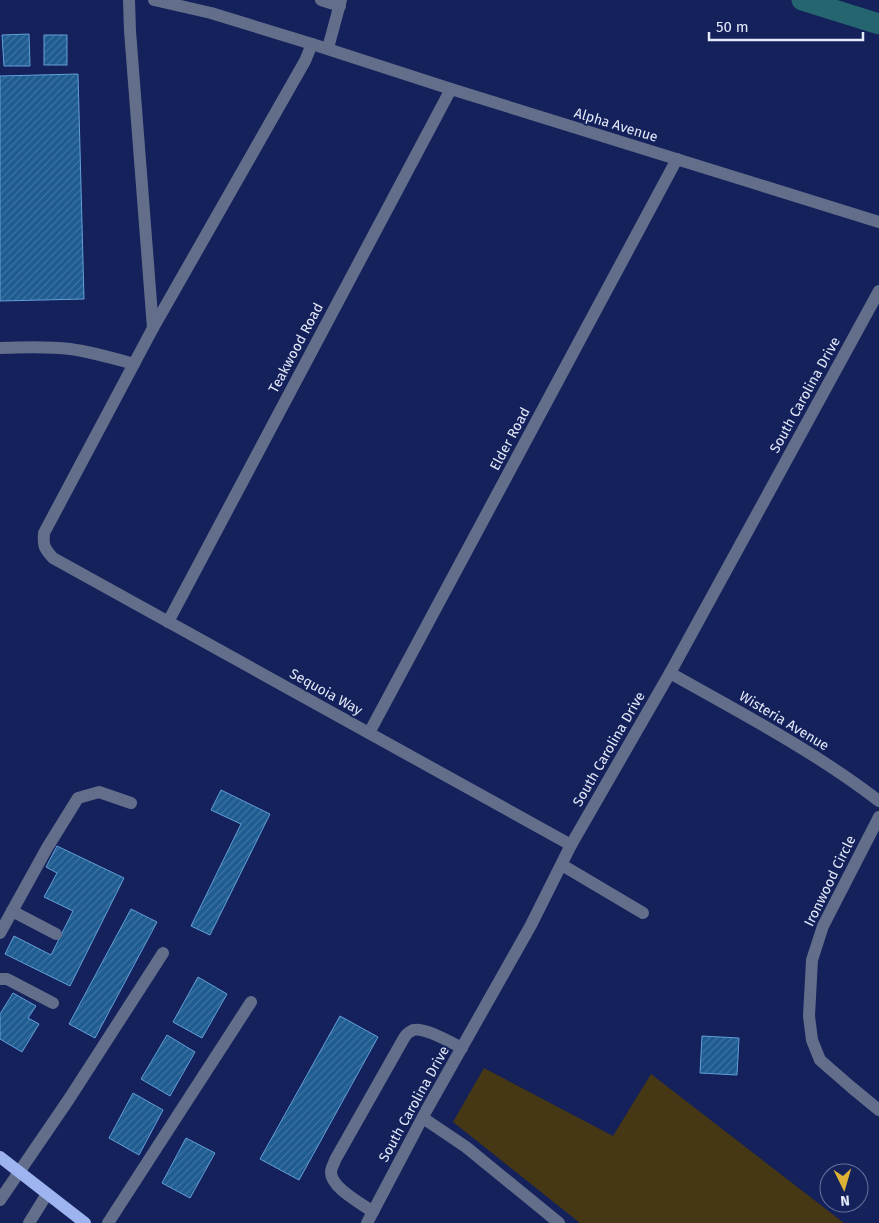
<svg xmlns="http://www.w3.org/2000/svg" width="879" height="1223" viewBox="0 0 879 1223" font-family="'Fira Sans',sans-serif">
<defs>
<pattern id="building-hatch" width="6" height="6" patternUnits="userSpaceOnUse" patternTransform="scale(1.25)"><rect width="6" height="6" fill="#1f5c91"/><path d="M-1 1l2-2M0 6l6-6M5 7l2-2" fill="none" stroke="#3f74a1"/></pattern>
</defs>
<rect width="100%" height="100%" fill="#14215b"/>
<!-- green -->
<polygon fill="#463814" points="484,1068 613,1136 651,1074 844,1223 580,1223 453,1122"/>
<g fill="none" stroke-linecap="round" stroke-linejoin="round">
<!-- canal -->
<polyline stroke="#25656f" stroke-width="21" points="802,0 879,24"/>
</g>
<!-- building -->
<g fill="url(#building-hatch)" stroke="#639fd8">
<polygon points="29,34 30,66 4,66 2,35"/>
<rect x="44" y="35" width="23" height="30"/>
<polygon points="78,74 84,299 0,301 0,76"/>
<polygon points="221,790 270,814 210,935 191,926 241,824 211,810"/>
<polygon points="57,846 124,878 70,986 5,954 14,936 51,955 73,911 44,897 57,873 46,867"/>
<polygon points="131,909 157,922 95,1038 69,1024"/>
<polygon points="198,977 227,994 202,1038 173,1022"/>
<polygon points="13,993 36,1006 28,1018 39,1024 22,1052 0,1039 0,1014"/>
<polygon points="340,1016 378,1037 299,1180 260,1159"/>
<polygon points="167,1035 195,1052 170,1096 141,1079"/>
<polygon points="702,1036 739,1038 737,1075 700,1073"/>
<polygon points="133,1093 163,1110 139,1155 109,1138"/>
<polygon points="186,1138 215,1153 190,1198 162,1183"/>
</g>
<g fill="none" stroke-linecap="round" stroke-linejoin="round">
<!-- minor -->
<g stroke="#636e8b" stroke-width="12">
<polyline points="129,0 130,31 153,328"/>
<polyline points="154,0 211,13 312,44"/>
<polyline points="321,0 340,6"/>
<polyline points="328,48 341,0"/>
<path d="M 0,348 C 23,347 47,346 70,349 C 92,352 113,358 134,364"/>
<polyline points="168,622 451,89"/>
<path d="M 670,673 C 741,713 814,751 879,801"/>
<polyline points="369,733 677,159"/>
<polyline points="879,817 823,926 812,960 809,1016 812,1040 820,1060 851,1087 879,1110"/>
<path d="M 571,845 L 53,558 C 44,548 43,546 44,533 L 153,328 L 305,61 L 312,44 L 451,89 L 879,222"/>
<polyline points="562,865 643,913"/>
<polyline points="12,911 56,934"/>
<polyline points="0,933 47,848 78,798 99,792 131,803"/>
<polyline points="0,979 7,979 53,1003"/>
<polyline points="423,1118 466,1147 559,1223"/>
<polyline points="0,1200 69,1099 163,953"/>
<path d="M 373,1212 C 361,1203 331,1188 331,1172 C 331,1168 334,1164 335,1160 L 404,1038 C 406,1034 409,1032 413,1030 C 425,1027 450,1042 462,1048"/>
<polyline points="29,1223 47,1194"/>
<polyline points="108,1223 251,1002"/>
<polyline points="367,1223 426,1111 531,925 571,845 670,673 879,291"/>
</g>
<!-- major -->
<polyline stroke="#9eb4f0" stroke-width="12" points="0,1157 85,1223"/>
</g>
<g text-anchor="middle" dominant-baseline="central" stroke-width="4" stroke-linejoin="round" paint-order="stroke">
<!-- street labels -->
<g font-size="14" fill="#e4eaf9" stroke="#14215b">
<text transform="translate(616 125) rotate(17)">Alpha Avenue</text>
<text transform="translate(296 348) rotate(-62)">Teakwood Road</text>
<text transform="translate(805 395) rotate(-61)">South Carolina Drive</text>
<text transform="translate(510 439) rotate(-62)">Elder Road</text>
<text transform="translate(326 692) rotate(29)">Sequoia Way</text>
<text transform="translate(784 721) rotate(31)">Wisteria Avenue</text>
<text transform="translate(609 749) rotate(-60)">South Carolina Drive</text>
<text transform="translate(830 881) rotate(-64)">Ironwood Circle</text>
<text transform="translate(414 1104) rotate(-61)">South Carolina Drive</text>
</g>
</g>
<!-- north arrow -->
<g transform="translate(844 1188) rotate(175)"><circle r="24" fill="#14215b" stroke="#67719a"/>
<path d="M0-4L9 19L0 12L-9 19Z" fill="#ddb133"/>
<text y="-8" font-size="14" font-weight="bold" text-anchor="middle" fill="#e4eaf9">N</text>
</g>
<!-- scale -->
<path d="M709 32v8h154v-8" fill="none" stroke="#e4eaf9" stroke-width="2.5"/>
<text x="716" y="32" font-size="15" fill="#e4eaf9" stroke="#14215b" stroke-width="4" paint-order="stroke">50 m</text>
</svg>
